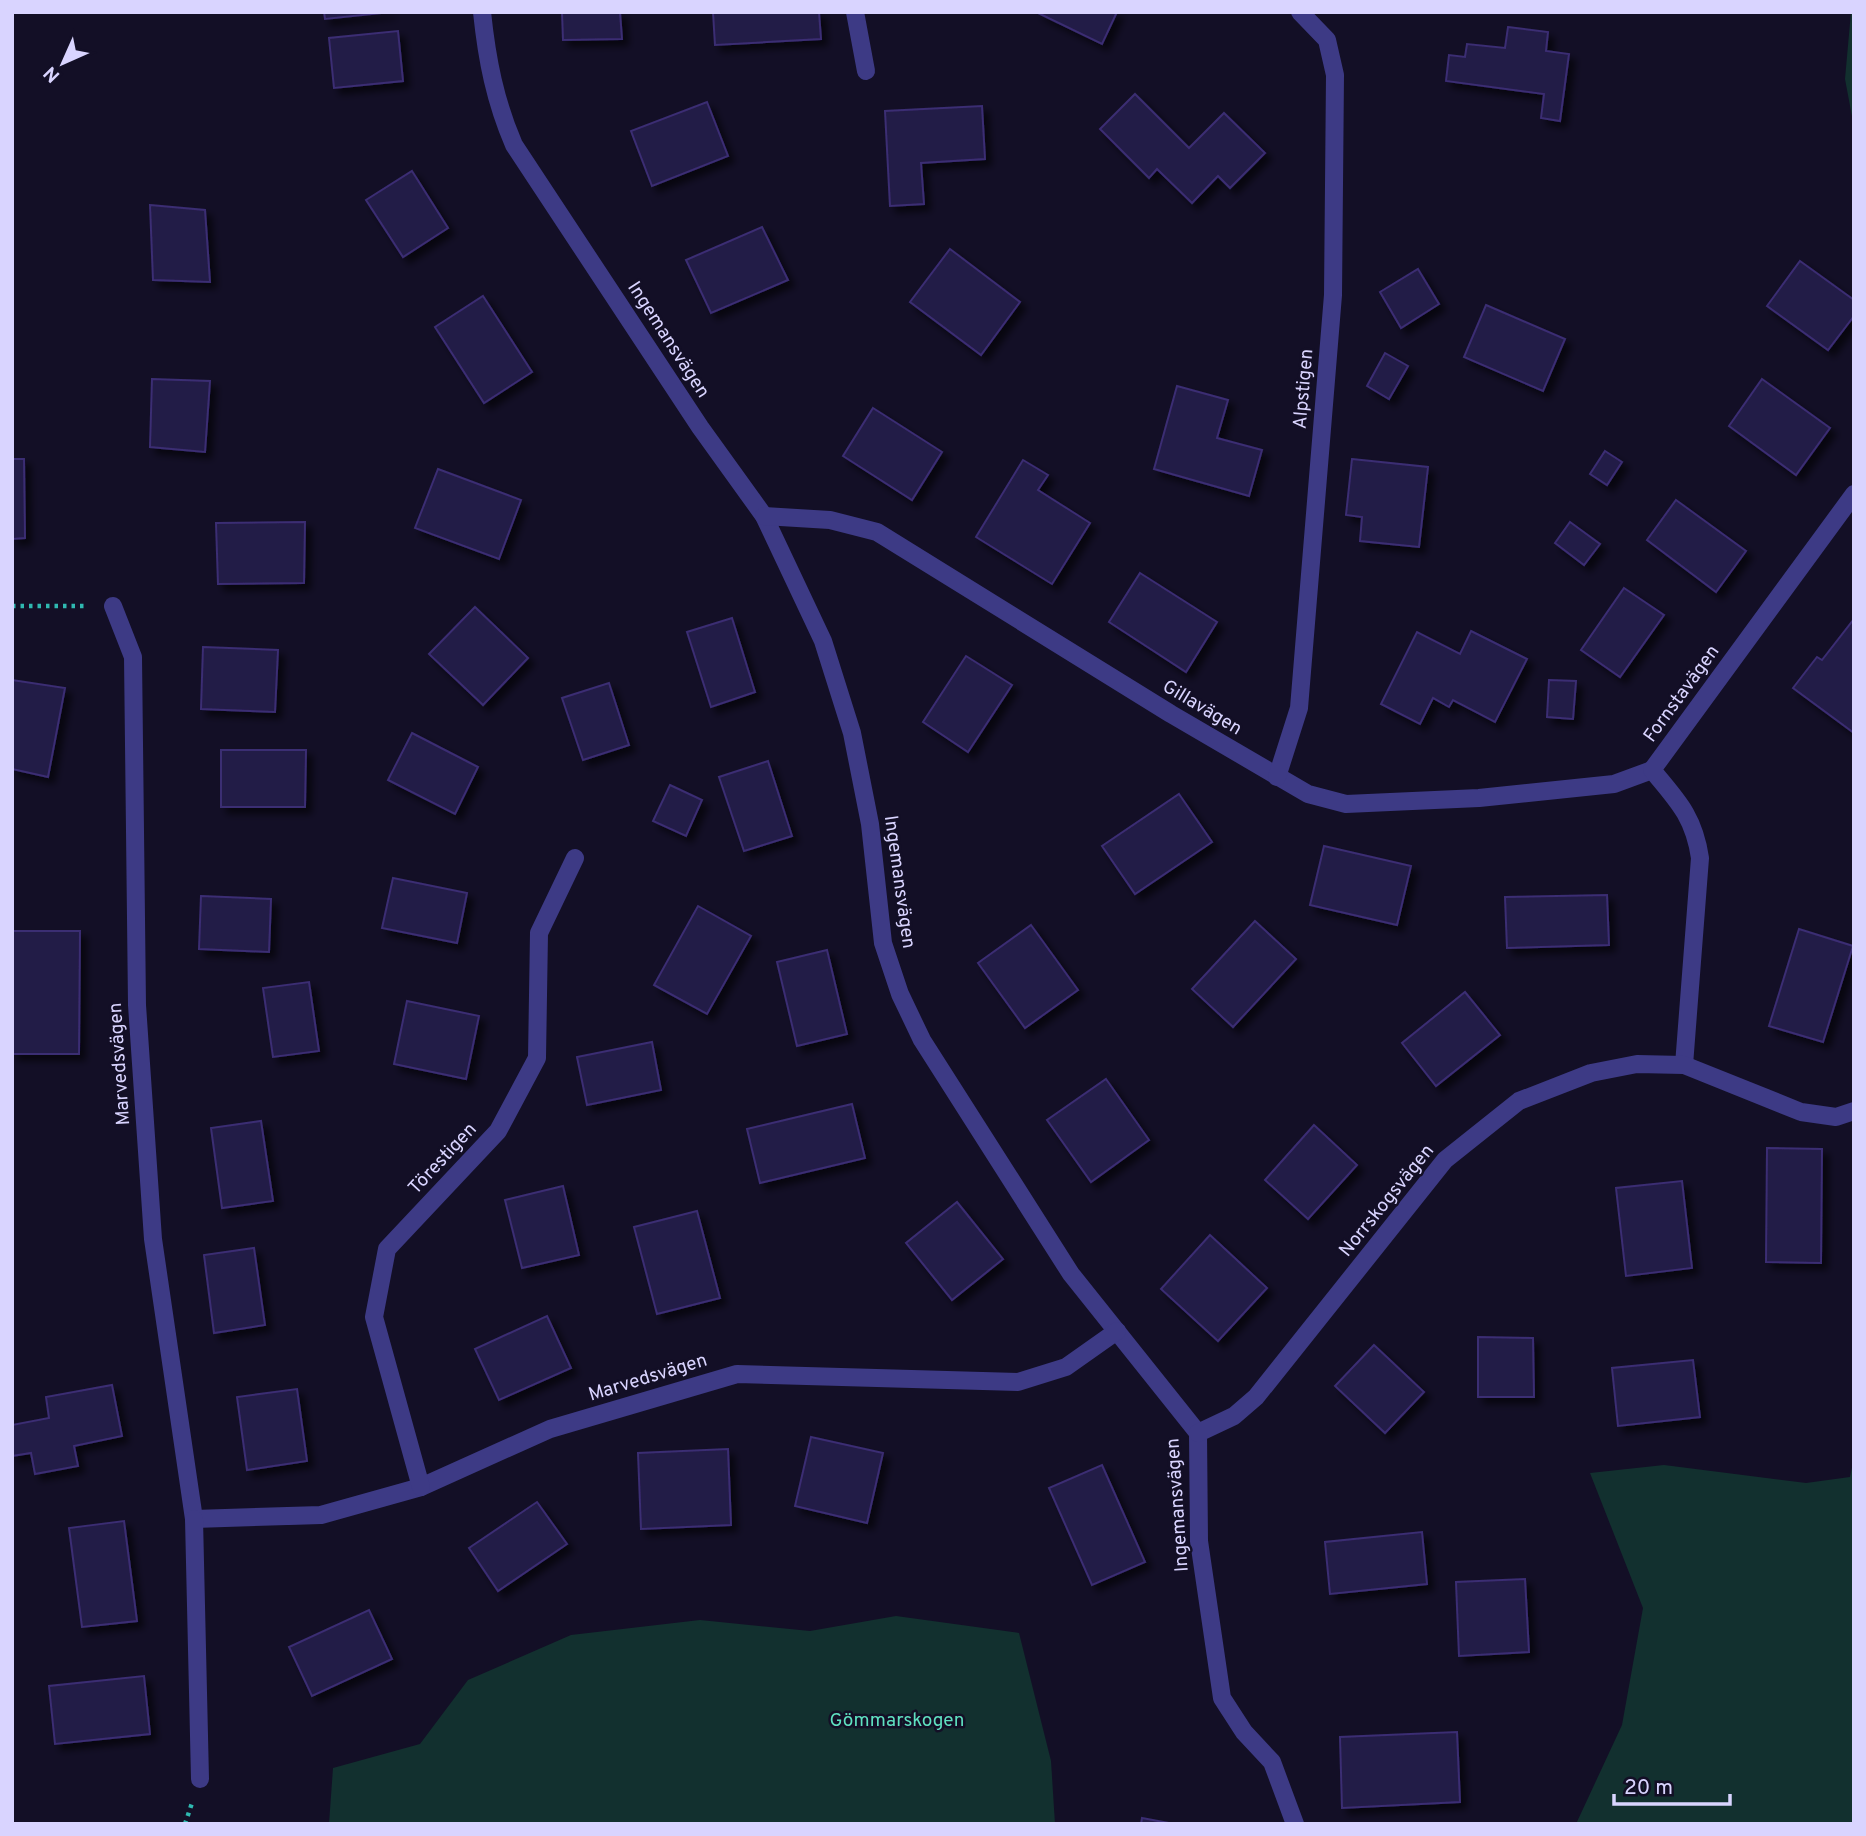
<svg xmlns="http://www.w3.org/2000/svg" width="1866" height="1836" viewBox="0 0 1866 1836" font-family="Overpass,sans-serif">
<defs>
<filter id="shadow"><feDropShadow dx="6" dy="6" stdDeviation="3.5" flood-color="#0009"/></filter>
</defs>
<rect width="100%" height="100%" fill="#130f26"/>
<!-- green -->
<g fill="#12302f">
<polygon points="1851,12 1854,12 1854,127 1845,79"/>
<polygon points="1854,1458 1854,1824 1576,1824 1622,1725 1643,1608 1590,1473 1664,1465 1806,1483 1850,1477"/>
<polygon points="896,1616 1019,1633 1051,1761 1055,1824 329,1824 333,1768 420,1744 468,1680 571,1635 700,1620 810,1631"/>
</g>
<!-- building -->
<g fill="#241b47" stroke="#3b2d73" stroke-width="2" filter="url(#shadow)">
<polygon points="324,12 391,12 325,19"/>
<polygon points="562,12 620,12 622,39 563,40"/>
<polygon points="713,12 819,12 821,39 715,45"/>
<polygon points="1036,12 1117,12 1102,44"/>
<polygon points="1508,27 1548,32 1546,51 1569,54 1560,121 1541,118 1544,94 1446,81 1449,55 1465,57 1467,44 1505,48"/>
<polygon points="398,31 403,81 334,88 329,38"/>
<polygon points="1135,94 1189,148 1224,113 1265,153 1230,188 1218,176 1192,203 1157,169 1149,178 1100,129"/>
<polygon points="707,102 728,156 652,186 631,131"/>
<polygon points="982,106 985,159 921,163 924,204 890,206 885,111"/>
<polygon points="412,171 448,228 403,257 366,200"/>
<polygon points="150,205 205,210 210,282 153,280"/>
<polygon points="762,227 788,280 711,313 686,260"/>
<polygon points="950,249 1020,302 981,355 910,302"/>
<polygon points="1800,261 1854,300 1854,316 1828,350 1767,306"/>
<polygon points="1418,269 1439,304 1401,328 1380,292"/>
<polygon points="483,296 532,372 484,403 435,327"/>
<polygon points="1486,305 1565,339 1543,391 1464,357"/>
<polygon points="1385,353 1408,366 1389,399 1367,386"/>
<polygon points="152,379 210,381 205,452 150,447"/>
<polygon points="1762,379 1830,428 1796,475 1729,426"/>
<polygon points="1177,386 1228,400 1217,438 1262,450 1249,496 1154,469"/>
<polygon points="873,408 942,452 912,500 843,456"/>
<polygon points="1605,451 1622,462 1607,485 1590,474"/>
<polygon points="12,459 24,459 25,538 12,539"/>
<polygon points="1352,459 1428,467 1419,547 1360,541 1362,517 1346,515"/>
<polygon points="1023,460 1048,475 1038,490 1090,523 1052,584 976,537"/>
<polygon points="438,469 521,500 499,559 415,528"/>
<polygon points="1676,500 1746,551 1716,592 1647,540"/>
<polygon points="305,522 304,583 218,584 216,523"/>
<polygon points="1570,522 1600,544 1584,565 1555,543"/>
<polygon points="1140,573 1217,622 1186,672 1109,622"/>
<polygon points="1624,588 1664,615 1620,677 1581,650"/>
<polygon points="475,607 528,658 483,705 429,654"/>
<polygon points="732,618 755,692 711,707 687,632"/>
<polygon points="1854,619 1854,733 1793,688 1817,657 1822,660"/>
<polygon points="1471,631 1527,659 1495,722 1453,700 1449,707 1433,698 1420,724 1381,704 1417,632 1460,654"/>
<polygon points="203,647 278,650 275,712 201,709"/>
<polygon points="966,656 1012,685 968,752 923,722"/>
<polygon points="12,680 65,688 48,777 12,769"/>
<polygon points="1549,680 1576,681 1573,719 1547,717"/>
<polygon points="609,683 629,745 583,760 562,698"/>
<polygon points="412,733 478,767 455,814 388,780"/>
<polygon points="221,750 306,750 305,807 221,807"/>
<polygon points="768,761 792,836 744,851 719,777"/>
<polygon points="670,785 702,800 686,836 653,821"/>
<polygon points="1179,794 1212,842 1135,894 1102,846"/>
<polygon points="1324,846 1411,866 1397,925 1310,905"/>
<polygon points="393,878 467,893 457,943 382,928"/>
<polygon points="1607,895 1609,945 1507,948 1505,897"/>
<polygon points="201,896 271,899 269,952 199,949"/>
<polygon points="698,906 751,936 707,1014 654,985"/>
<polygon points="1255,921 1296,959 1233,1027 1192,989"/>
<polygon points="1031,925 1078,990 1025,1028 978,963"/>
<polygon points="1799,929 1853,946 1823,1042 1769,1026"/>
<polygon points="13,931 80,931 79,1054 12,1054"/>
<polygon points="827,950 847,1034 797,1046 777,962"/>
<polygon points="309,982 319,1051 273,1057 263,988"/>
<polygon points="1465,992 1500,1035 1436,1086 1402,1043"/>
<polygon points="407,1001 479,1016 466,1079 394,1064"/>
<polygon points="652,1042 661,1090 587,1105 577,1057"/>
<polygon points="1106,1079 1149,1140 1091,1182 1047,1120"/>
<polygon points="852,1104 865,1158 760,1183 747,1129"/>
<polygon points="261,1121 273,1201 222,1208 211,1128"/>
<polygon points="1314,1125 1357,1165 1308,1219 1265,1180"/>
<polygon points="1767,1148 1822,1149 1821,1263 1766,1262"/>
<polygon points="1682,1181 1692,1268 1626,1276 1616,1188"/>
<polygon points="563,1186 579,1255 522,1268 505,1200"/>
<polygon points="957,1202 1003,1259 952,1300 906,1243"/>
<polygon points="697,1211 720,1298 657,1314 634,1227"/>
<polygon points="1210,1235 1267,1288 1218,1341 1161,1289"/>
<polygon points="254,1248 265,1325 214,1333 204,1255"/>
<polygon points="547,1316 571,1368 499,1400 475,1349"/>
<polygon points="1478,1337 1533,1338 1534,1397 1478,1397"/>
<polygon points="1374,1345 1424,1392 1385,1433 1335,1386"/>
<polygon points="1693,1360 1700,1417 1618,1426 1612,1368"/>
<polygon points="112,1385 122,1436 74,1446 78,1466 35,1474 31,1453 12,1456 12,1425 49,1418 46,1397"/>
<polygon points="297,1389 307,1461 247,1470 237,1397"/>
<polygon points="811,1437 883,1453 867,1523 795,1506"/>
<polygon points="728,1449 731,1525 641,1529 638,1453"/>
<polygon points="1102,1465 1145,1562 1092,1585 1049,1488"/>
<polygon points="537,1502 567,1544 498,1591 469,1548"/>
<polygon points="124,1521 137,1621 82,1627 69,1528"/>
<polygon points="1422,1532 1427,1584 1330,1594 1325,1542"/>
<polygon points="1525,1579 1529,1652 1459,1656 1456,1582"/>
<polygon points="369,1610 392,1659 312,1696 289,1647"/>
<polygon points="144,1676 150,1734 55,1744 49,1686"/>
<polygon points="1457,1732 1460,1802 1342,1808 1340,1737"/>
<polygon points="1142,1818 1174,1824 1141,1824"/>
</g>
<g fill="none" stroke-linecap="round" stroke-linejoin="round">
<!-- path -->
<g stroke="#2fb8b0" stroke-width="4.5" stroke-dasharray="3.5 5" stroke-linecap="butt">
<polyline points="12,606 87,606"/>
<polyline points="185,1824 192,1803"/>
</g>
<!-- service -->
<polyline stroke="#3d3a85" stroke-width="18" points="855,12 866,71"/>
<!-- minor -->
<g stroke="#3d3a85" stroke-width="18">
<path d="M 482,12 C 487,60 495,101 514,145 L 700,427 L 764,516 L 823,641 L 852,733 L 870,824 L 883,943 L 900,994 L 922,1040 L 1071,1274 L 1198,1433 L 1199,1541 L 1222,1698 L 1244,1732 L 1272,1762 L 1295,1824"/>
<polyline points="764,516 830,520 877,532 1171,714 1308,794 1346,804 1479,798 1614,784 1652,770"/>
<polyline points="113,606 133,657 137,1005 153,1239 194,1519 321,1515 421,1487 550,1429 737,1374 1018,1382 1066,1367 1117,1331"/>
<polyline points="1277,777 1299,708 1333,295 1335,75 1327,40 1300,12"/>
<path d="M 1684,1065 L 1700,858 C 1694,817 1678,801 1652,770 L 1854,494"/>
<polyline points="1198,1433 1234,1416 1256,1397 1445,1160 1519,1101 1591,1073 1637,1064 1684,1065 1801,1112 1836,1117 1854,1111"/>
<polyline points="421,1487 374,1317 387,1249 498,1131 537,1058 539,933 575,858"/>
<polyline points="194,1519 200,1779"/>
</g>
</g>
<g text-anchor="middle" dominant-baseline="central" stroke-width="5" stroke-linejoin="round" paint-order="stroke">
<!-- street labels -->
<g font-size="19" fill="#d9d4ff" stroke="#130f26">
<text transform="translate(668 340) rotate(57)">Ingemansvägen</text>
<text transform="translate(1304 389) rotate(-85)">Alpstigen</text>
<text transform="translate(1682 694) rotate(-54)">Fornstavägen</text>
<text transform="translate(1202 708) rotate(31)">Gillavägen</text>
<text transform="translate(899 882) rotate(82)">Ingemansvägen</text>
<text transform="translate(120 1064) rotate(-94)">Marvedsvägen</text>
<text transform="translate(443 1159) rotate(-47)">Törestigen</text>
<text transform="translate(1387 1201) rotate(-51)">Norrskogsvägen</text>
<text transform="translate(648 1378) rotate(-17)">Marvedsvägen</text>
<text transform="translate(1178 1505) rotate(-94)">Ingemansvägen</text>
</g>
<!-- park labels -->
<g font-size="19" fill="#5fe0c0" stroke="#130f26">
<text x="897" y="1721">Gömmarskogen</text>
</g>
</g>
<!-- border -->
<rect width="1866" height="1836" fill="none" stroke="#d9d4ff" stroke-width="28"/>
<!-- north arrow -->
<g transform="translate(63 63) rotate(225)" stroke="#130f26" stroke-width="5" paint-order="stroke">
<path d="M0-5L12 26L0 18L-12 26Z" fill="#d9d4ff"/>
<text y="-10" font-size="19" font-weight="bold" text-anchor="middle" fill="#d9d4ff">N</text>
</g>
<!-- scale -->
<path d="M1614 1794v10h116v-10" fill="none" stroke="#d9d4ff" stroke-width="3.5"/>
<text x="1624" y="1794" font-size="21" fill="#d9d4ff" stroke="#130f26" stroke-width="5" paint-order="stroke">20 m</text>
</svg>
